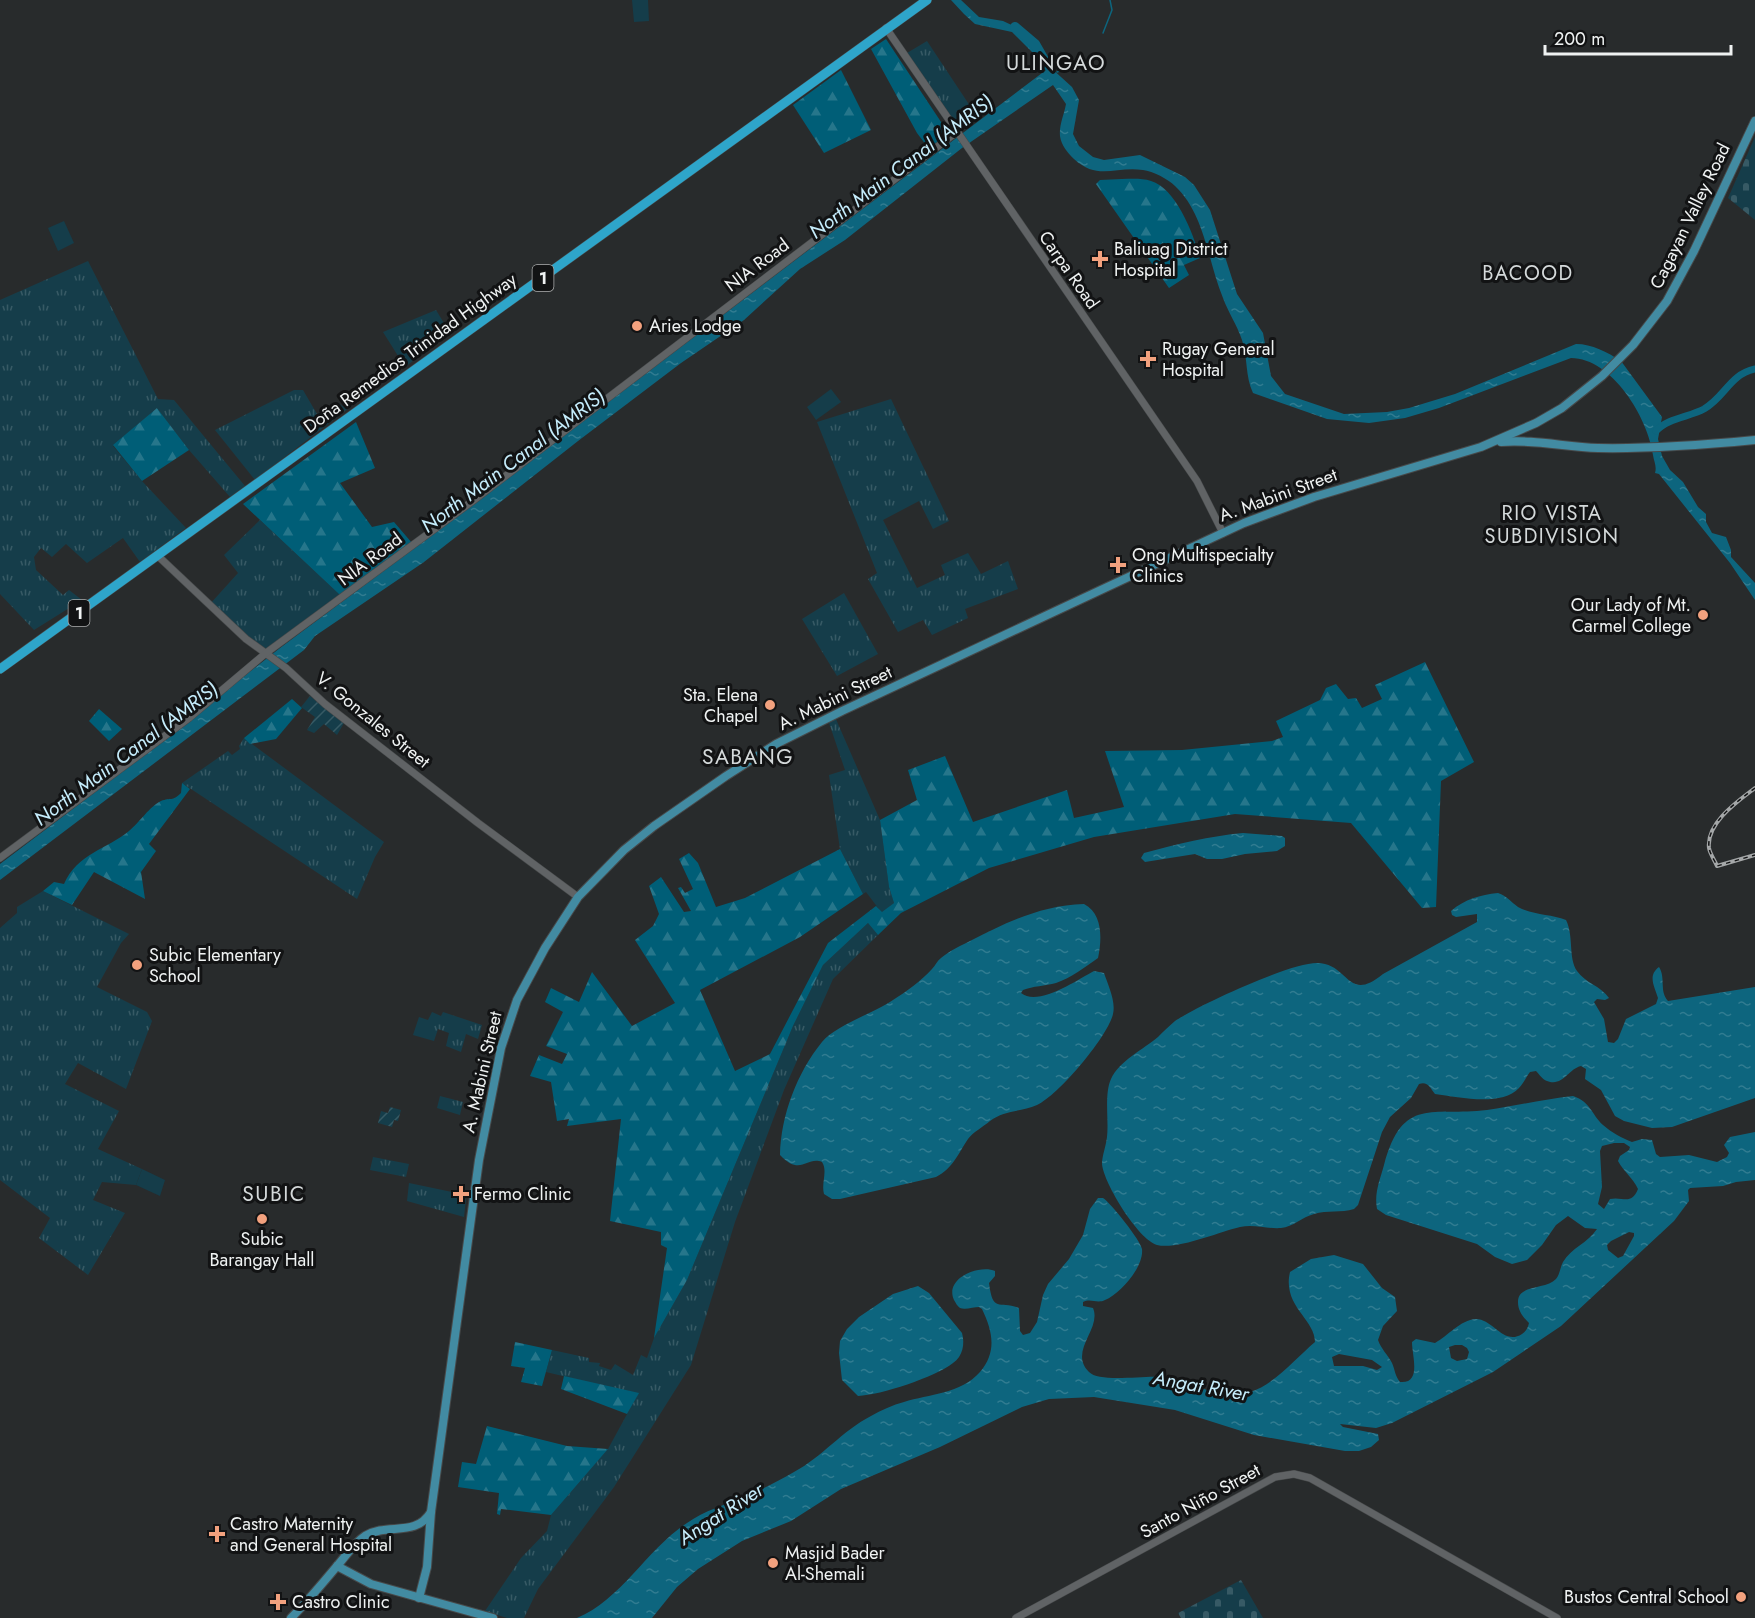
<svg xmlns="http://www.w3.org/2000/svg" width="1755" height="1618" viewBox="0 0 1755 1618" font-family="Jost,sans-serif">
<defs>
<pattern id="grass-tufts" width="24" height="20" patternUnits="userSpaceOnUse" patternTransform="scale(1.5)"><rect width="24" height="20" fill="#153d4a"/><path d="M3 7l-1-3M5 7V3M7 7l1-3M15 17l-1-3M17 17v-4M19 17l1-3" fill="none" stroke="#375a65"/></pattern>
<pattern id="forest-firs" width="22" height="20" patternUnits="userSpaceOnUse" patternTransform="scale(1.5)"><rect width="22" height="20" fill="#005e77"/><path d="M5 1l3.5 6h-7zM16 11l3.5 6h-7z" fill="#26768b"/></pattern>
<pattern id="cemetery-stones" width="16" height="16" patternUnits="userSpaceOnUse" patternTransform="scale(1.5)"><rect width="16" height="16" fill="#153d4a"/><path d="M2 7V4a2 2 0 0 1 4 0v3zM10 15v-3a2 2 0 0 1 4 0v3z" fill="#375a65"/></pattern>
<pattern id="garden-furrows" width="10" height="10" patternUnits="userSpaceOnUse" patternTransform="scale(1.5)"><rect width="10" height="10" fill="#153d4a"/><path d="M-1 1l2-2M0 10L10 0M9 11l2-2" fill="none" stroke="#375a65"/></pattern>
<pattern id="water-ripples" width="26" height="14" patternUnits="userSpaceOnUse" patternTransform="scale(1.5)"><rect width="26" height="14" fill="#0d657e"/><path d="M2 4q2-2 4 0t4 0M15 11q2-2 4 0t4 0" fill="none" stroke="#317c91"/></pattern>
</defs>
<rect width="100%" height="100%" fill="#282b2c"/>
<!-- grass -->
<g fill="url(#grass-tufts)">
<polygon points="927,41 976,115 959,128 907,53"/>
<polygon points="88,261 158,399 174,400 245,486 230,497 189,450 157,408 113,446 142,481 186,528 140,562 123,538 87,563 66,544 52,557 41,548 34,557 36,570 63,595 69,590 82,600 34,630 0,594 0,300"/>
<polygon points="436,310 450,333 405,367 383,332"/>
<polygon points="294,390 303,390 317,414 338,403 344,407 346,401 350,407 255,480 215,430"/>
<polygon points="891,399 949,521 933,529 919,501 883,520 917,588 945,575 941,565 968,553 981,574 1008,561 1018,589 965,609 968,618 932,635 923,620 898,632 868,579 877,573 817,422"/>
<polygon points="260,520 340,595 266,649 230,623 210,604 238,573 224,555"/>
<polygon points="844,593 878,654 837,676 802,619"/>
<polygon points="835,717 880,820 889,887 894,903 882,913 866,892 863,894 840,849 829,775 845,770 828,720"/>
<polygon points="244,738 384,842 375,857 357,899 182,783 228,751 232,755 240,749 239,746"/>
<polygon points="43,891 129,934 121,943 97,987 147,1012 152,1021 126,1089 78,1063 65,1084 119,1111 98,1149 142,1169 136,1185 102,1182 93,1200 125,1213 88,1275 39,1238 50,1218 0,1180 0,928 17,913 17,907"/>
<polygon points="868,923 878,935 833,979 784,1090 735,1222 691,1365 614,1487 538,1589 524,1618 507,1618 485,1611 521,1558 547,1531 551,1515 608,1449 638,1394 546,1372 552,1350 589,1358 589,1362 600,1363 599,1366 611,1370 615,1364 633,1375 641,1355 647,1358 654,1338 687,1280 793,1026 823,965"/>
<polygon points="432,1012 441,1016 443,1012 482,1025 478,1039 466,1034 461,1052 446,1046 449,1033 438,1029 434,1041 413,1035 419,1017 428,1020"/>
<polygon points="440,1096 463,1102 460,1115 437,1108"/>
<polygon points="373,1157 409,1164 406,1177 370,1170"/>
<polygon points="409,1183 452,1192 452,1197 466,1199 464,1217 407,1201"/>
</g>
<!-- forest -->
<g fill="url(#forest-firs)">
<polygon points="886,39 947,131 952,133 929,149 917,133 871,49"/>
<polygon points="841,70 871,130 824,153 793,105"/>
<path d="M 1122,179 C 1131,179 1142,178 1151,181 C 1176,188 1194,235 1200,258 L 1184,265 L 1189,275 L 1169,288 L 1096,184 L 1100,180 Z"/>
<polygon points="157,408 189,450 142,481 113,445"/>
<polygon points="356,422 375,468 340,483 372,527 394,522 412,543 340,595 243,504"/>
<polygon points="1425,662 1474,762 1441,781 1436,907 1422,908 1351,823 1235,814 1094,837 989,868 901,913 878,935 868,923 823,965 793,1026 687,1280 654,1338 667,1248 661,1245 661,1232 610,1221 621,1119 567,1126 569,1119 557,1121 551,1082 530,1076 539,1055 562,1064 567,1054 546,1046 563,1012 545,1002 551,988 579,1002 592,972 632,1026 675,1003 635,940 653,926 659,914 649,886 661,877 684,912 691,911 678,888 681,887 685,893 693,889 679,859 689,853 698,863 716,907 745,898 840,849 863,894 800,937 700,990 735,1071 770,1054 828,943 876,906 882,912 894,903 889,887 880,820 917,800 908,770 945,756 973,822 1067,790 1074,818 1124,807 1105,751 1182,750 1272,741 1283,737 1276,721 1320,700 1326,688 1336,684 1348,699 1356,698 1362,708 1382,699 1375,685"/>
<polygon points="292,699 302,708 276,739 250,744 244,738"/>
<polygon points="99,709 122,729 109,741 89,721"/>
<path d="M 182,783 L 190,789 L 149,844 L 156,851 L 141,872 L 145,899 L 94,872 L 72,905 L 43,891 L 54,882 L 64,884 C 77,854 107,849 129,831 C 138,824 151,805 161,801 C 171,797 172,802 181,793 Z"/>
<polygon points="515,1342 552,1350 542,1386 521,1382 525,1368 511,1366"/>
<polygon points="564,1376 639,1393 627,1414 561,1389"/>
<polygon points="487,1426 567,1446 608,1449 551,1515 501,1509 500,1515 497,1514 499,1493 458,1487 462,1462 476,1464"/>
</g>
<!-- cemetery -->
<g fill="url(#cemetery-stones)">
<polygon points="1755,137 1755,220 1728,198"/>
<polygon points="1241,1580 1263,1618 1181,1618 1178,1613"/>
</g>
<!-- garden -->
<g fill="url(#garden-furrows)">
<polygon points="310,696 344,723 337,735 324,724 314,733 307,730 315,717 301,707"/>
<polygon points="390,1107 401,1110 398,1121 394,1120 392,1127 378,1123 381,1111 388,1113"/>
</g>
<!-- pitch -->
<g fill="#153d4a">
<polygon points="632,0 648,0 649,21 634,22"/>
<polygon points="64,221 74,243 58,251 48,228"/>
<polygon points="831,389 841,402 816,420 807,407"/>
<polygon points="142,1169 165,1180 160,1196 136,1185"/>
</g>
<!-- water -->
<g fill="url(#water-ripples)" fill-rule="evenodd">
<path d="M 951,0 L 961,0 L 979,17 L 1003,21 L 1018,28 L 1042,55 L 1050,67 L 1072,87 L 1079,100 L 1073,134 L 1079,146 L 1093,157 L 1104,160 L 1140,155 L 1185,177 L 1194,185 L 1210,210 L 1237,294 L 1263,333 L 1271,376 L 1285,394 L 1344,414 L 1387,412 L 1409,408 L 1455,394 L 1576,344 C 1592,344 1607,352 1621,361 L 1662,417 L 1658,439 L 1662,456 L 1670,470 L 1683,482 L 1698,507 L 1706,514 L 1706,522 L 1712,533 L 1726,537 L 1731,550 L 1731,557 L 1755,583 L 1755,600 L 1730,563 L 1659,474 L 1655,473 C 1657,466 1654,462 1653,455 C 1648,418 1612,358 1571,358 L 1439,408 L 1405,418 L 1369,423 L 1327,419 L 1253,393 C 1245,376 1248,358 1242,340 C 1237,325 1228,312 1223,298 C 1208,262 1205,214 1175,186 C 1168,179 1153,171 1143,170 C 1115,166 1098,181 1074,159 C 1068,153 1061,145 1060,136 C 1059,125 1064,115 1066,104 L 1053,85 L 962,148 L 845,240 L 800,269 L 744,320 L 681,363 L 578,441 L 424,562 L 315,636 L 304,650 L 0,880 L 0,864 L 140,758 L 280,648 L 505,480 L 1046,70 L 1044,64 L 1012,32 L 975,24 L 964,14 Z"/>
<path d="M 1243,833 L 1282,836 L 1285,838 L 1285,846 L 1277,851 L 1245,854 L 1222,859 L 1207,859 L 1195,854 L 1145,862 L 1141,858 L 1144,853 C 1177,844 1210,836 1243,833 Z"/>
<path d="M 1498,893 C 1507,896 1511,902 1518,907 C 1533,915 1551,914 1566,920 C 1574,936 1568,958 1577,971 C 1585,983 1601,986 1609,998 L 1605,1000 L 1597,999 L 1594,1002 L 1604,1019 L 1608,1042 L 1614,1043 L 1618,1039 L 1626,1019 L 1656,1004 L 1658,998 C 1655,987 1647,976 1659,967 C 1666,978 1659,991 1668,1001 L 1755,987 L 1755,1098 L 1672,1127 L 1652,1128 L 1624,1121 L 1615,1116 L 1601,1090 L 1585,1079 L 1586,1069 L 1581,1066 C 1568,1069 1563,1087 1547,1081 C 1542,1079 1540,1075 1536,1071 L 1530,1072 C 1526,1077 1524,1083 1519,1088 C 1501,1107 1459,1097 1435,1094 C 1430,1088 1428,1081 1419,1084 L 1411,1098 L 1390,1117 L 1382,1132 L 1358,1205 L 1354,1209 C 1341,1213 1327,1210 1314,1214 C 1302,1217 1293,1227 1281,1228 C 1267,1229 1254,1224 1240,1227 C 1219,1232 1177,1250 1157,1245 C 1138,1239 1104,1184 1102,1164 C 1102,1156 1106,1146 1107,1137 C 1109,1121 1104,1094 1111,1079 C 1119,1061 1144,1049 1158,1037 C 1163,1032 1169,1026 1175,1021 C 1199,1005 1289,963 1317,963 C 1349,963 1347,1004 1383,974 L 1477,922 L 1477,914 L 1456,917 L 1452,915 L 1451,911 C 1465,899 1480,895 1498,893 Z"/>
<path d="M 1084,904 C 1103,914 1102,939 1098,958 C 1085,967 1071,978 1056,983 C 1045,986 1033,986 1023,990 L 1021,993 C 1038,1007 1077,980 1094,971 L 1104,973 C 1108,985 1116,1001 1113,1014 C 1108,1036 1059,1095 1037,1105 C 1021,1112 1004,1110 990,1121 C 983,1127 973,1132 968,1139 C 958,1154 953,1168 936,1177 L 840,1199 L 832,1199 L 824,1194 C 821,1183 828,1171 822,1162 C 806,1156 801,1177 780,1155 C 781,1115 797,1073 822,1042 C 836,1025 874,1013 893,1000 C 906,992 921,981 932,969 C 935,966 937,961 941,958 C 949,951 962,945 972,940 C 1007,922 1043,905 1084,904 Z"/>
<path d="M 1573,1096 C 1591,1102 1591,1114 1603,1125 C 1612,1133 1622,1138 1632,1142 L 1642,1139 L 1652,1140 L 1656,1154 L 1660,1157 L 1689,1155 L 1717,1162 L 1727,1157 L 1729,1153 L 1724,1145 L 1730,1137 L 1755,1132 L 1755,1180 L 1736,1182 L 1723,1186 L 1690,1188 L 1688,1190 L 1689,1201 L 1674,1221 L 1561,1326 L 1493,1372 L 1392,1423 L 1376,1428 L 1340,1424 L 1343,1427 L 1378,1434 L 1379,1440 L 1371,1447 L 1359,1451 L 1345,1451 L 1254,1435 L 1175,1410 L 1094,1397 L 1049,1399 L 1022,1407 L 940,1447 L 841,1489 L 791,1521 L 742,1541 L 698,1569 L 677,1587 L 652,1618 L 577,1618 C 621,1600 647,1549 687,1523 C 704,1511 726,1504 745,1497 C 761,1490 778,1481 794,1472 C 822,1457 842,1431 871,1416 C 881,1410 893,1405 904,1402 C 929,1394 961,1394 980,1372 C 997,1352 993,1332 982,1309 L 979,1307 C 974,1307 965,1310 960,1308 C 957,1306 956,1303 954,1300 C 944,1278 980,1264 995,1271 L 995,1276 L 989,1283 C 993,1314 999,1300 1019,1308 L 1020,1331 L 1023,1335 L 1030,1333 L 1037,1322 L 1043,1295 L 1048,1284 L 1069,1259 L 1083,1235 L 1090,1209 L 1098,1198 L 1103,1198 C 1111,1203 1141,1241 1142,1249 C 1144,1267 1120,1294 1105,1300 C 1097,1304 1091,1298 1083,1302 L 1083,1306 L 1093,1308 C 1102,1329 1068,1351 1089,1372 C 1099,1383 1146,1375 1161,1377 C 1189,1381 1222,1401 1250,1392 C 1274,1385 1297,1357 1315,1342 C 1315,1319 1282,1306 1290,1272 L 1311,1259 L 1334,1255 L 1363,1264 L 1382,1288 L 1395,1297 L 1397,1311 L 1383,1326 L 1378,1340 C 1381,1349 1388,1355 1392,1363 C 1395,1370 1395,1376 1400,1382 C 1422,1384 1412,1356 1412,1342 L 1416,1339 L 1435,1343 C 1448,1336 1460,1320 1476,1319 C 1493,1319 1504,1346 1522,1334 C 1526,1331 1528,1328 1529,1323 C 1523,1317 1518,1311 1518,1302 C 1518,1284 1546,1290 1556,1279 C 1560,1274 1560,1268 1563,1262 C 1571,1248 1588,1243 1597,1229 L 1585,1228 L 1568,1216 L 1556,1225 L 1542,1245 L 1527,1260 L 1512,1264 L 1495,1257 L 1477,1244 L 1386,1215 L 1377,1209 C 1374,1193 1380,1180 1384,1165 C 1403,1095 1432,1117 1487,1110 C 1516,1106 1544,1099 1573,1096 ZM 1614,1143 L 1624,1143 L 1630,1147 L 1629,1150 L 1620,1156 L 1618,1161 C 1624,1172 1633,1178 1638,1189 C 1631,1206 1623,1196 1610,1199 L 1604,1209 L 1598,1204 L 1602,1187 L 1600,1151 L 1602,1146 ZM 1629,1232 L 1634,1233 L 1634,1236 L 1623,1256 L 1618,1258 L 1608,1250 L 1607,1245 L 1611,1241 ZM 1455,1345 L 1462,1345 L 1467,1348 L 1469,1352 L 1467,1359 L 1457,1361 L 1451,1358 L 1449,1347 ZM 1339,1354 L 1372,1360 L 1382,1367 L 1377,1370 L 1363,1366 L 1334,1366 L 1332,1357 Z"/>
<path d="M 918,1286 L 929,1293 L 962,1333 C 965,1344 963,1356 953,1363 C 935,1377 881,1395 858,1396 L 842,1380 L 839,1353 L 840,1341 L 847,1329 L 859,1317 L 893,1294 Z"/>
</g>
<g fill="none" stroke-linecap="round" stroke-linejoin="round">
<!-- stream -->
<g stroke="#0d657e" stroke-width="1.5">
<polyline points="1103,33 1112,10 1110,0"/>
<polyline points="1057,72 1062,70"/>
</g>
<!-- canal -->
<path stroke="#0d657e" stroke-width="7" d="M 1656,431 C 1668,418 1689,417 1704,409 C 1726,396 1729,375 1755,369"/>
<!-- river -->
<polyline stroke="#0d657e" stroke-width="10" points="1015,27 1035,44 1047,65"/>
<defs>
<g id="minor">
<polyline points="886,28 1197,481 1223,533"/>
<polyline points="158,556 246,639 286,668 325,704 478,823 578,897"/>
<polyline points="0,858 189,718 266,653 474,500 958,131"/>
<polyline points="1016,1618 1275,1477 1294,1474 1310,1478 1557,1618"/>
</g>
<g id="major">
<path d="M 1501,442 C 1534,439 1565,447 1598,448 C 1650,449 1703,445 1755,440"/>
<polyline points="337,1566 371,1584 493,1618"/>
<polyline points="419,1598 427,1567 431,1512 479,1160 501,1048 517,1000 545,948 578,897 624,850 654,826 726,776 776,744 842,711 1244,523 1314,497 1481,447 1536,423 1562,408 1602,376 1633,345 1667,301 1694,251 1755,121"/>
<path d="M 291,1618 C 307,1602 322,1584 337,1566 C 346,1556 353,1544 365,1536 C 388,1522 415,1538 431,1512"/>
</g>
<polyline id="highway" points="0,669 927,0"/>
</defs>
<!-- minor casing -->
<use href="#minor" stroke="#46494a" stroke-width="8"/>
<!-- major casing -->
<use href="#major" stroke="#46494a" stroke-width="10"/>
<!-- highway casing -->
<use href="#highway" stroke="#46494a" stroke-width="10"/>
<!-- minor -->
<use href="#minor" stroke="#606365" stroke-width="7"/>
<!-- major -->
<use href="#major" stroke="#428ba2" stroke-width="8"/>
<!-- highway -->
<use href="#highway" stroke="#2ea5ca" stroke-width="9"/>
<defs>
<path id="rail" d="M 1755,788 C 1738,801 1706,823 1709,848 C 1710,854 1715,861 1717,866 L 1755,855"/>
</defs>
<!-- rail casing -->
<use href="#rail" stroke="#a4a7a8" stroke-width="4"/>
<!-- rail -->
<use href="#rail" stroke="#121314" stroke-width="1.5" stroke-dasharray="4.5" stroke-linecap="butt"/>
</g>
<!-- markers -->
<g fill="#f2a17e" stroke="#121314" stroke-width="2">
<path d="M1097 250h6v6h6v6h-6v6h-6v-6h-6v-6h6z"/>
<circle cx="637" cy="326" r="6"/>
<path d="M1145 350h6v6h6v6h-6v6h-6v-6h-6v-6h6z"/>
<path d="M1115 556h6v6h6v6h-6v6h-6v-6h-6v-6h6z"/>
<circle cx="1703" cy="615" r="6"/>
<circle cx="770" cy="705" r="6"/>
<circle cx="137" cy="965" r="6"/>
<path d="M458 1185h6v6h6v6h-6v6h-6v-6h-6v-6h6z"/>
<circle cx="262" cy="1219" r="6"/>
<path d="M214 1525h6v6h6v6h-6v6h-6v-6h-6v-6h6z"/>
<circle cx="773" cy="1563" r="6"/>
<circle cx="1741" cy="1597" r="6"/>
<path d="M275 1593h6v6h6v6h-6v6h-6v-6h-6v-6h6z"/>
</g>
<g text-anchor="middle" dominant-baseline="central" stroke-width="6" stroke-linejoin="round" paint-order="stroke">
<!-- shield labels -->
<g fill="#121314" stroke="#adafaf" stroke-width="1.5">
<rect x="532.5" y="265" width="21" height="26" rx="4.5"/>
<rect x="68.5" y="600" width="21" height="26" rx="4.5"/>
</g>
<g font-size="16" font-weight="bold" fill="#eff2f2">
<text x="543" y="278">1</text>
<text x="79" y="613">1</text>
</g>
<!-- street labels -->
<g font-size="18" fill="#eff2f2" stroke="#121314">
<text transform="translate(1690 216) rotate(-64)">Cagayan Valley Road</text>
<text transform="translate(757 265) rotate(-37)">NIA Road</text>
<text transform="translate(1069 270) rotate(55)">Carpa Road</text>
<text transform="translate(410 353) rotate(-36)">Doña Remedios Trinidad Highway</text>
<text transform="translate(1278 495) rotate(-20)">A. Mabini Street</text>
<text transform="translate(370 559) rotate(-37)">NIA Road</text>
<text transform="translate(835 698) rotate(-26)">A. Mabini Street</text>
<text transform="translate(373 720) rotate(39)">V. Gonzales Street</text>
<text transform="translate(482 1072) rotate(-77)">A. Mabini Street</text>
<text transform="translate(1200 1501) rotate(-29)">Santo Niño Street</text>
</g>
<!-- poi labels -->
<g font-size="18" fill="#eff2f2" stroke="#121314" text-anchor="start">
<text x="1114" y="249">Baliuag District<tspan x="1114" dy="21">Hospital</tspan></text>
<text x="649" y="326">Aries Lodge</text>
<text x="1162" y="349">Rugay General<tspan x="1162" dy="21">Hospital</tspan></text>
<text x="1132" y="555">Ong Multispecialty<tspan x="1132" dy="21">Clinics</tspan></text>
<text x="1691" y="605" text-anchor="end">Our Lady of Mt.<tspan x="1691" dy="21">Carmel College</tspan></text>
<text x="758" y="695" text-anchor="end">Sta. Elena<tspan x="758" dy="21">Chapel</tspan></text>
<text x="149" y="955">Subic Elementary<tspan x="149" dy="21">School</tspan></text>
<text x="474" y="1194">Fermo Clinic</text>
<text x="262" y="1239" text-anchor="middle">Subic<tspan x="262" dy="21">Barangay Hall</tspan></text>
<text x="230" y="1524">Castro Maternity<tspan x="230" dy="21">and General Hospital</tspan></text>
<text x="785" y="1553">Masjid Bader<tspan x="785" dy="21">Al-Shemali</tspan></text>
<text x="1729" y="1597" text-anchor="end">Bustos Central School</text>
<text x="292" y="1602">Castro Clinic</text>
</g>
<!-- water labels -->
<g font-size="20" font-style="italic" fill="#c5ecfb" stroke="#121314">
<text transform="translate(901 167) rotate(-37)">North Main Canal (AMRIS)</text>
<text transform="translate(513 461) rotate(-37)">North Main Canal (AMRIS)</text>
<text transform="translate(126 754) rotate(-37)">North Main Canal (AMRIS)</text>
<text transform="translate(1201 1386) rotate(10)">Angat River</text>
<text transform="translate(721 1514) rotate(-33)">Angat River</text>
</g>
<!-- neighbourhood labels -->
<g font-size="20" letter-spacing="1.5" fill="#d4d9da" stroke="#121314">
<text x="1528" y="273">BACOOD</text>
<text x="1552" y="513">RIO VISTA<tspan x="1552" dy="23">SUBDIVISION</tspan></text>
</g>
<!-- quarter labels -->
<g font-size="21" letter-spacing="1.5" fill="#d4d9da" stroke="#121314">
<text x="1056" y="63">ULINGAO</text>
<text x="748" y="757">SABANG</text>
<text x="274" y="1194">SUBIC</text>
</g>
</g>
<!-- scale -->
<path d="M1545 45v9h186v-9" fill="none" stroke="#eff2f2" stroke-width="3"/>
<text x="1554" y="45" font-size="18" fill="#eff2f2" stroke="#121314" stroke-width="4.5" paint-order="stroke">200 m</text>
</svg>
